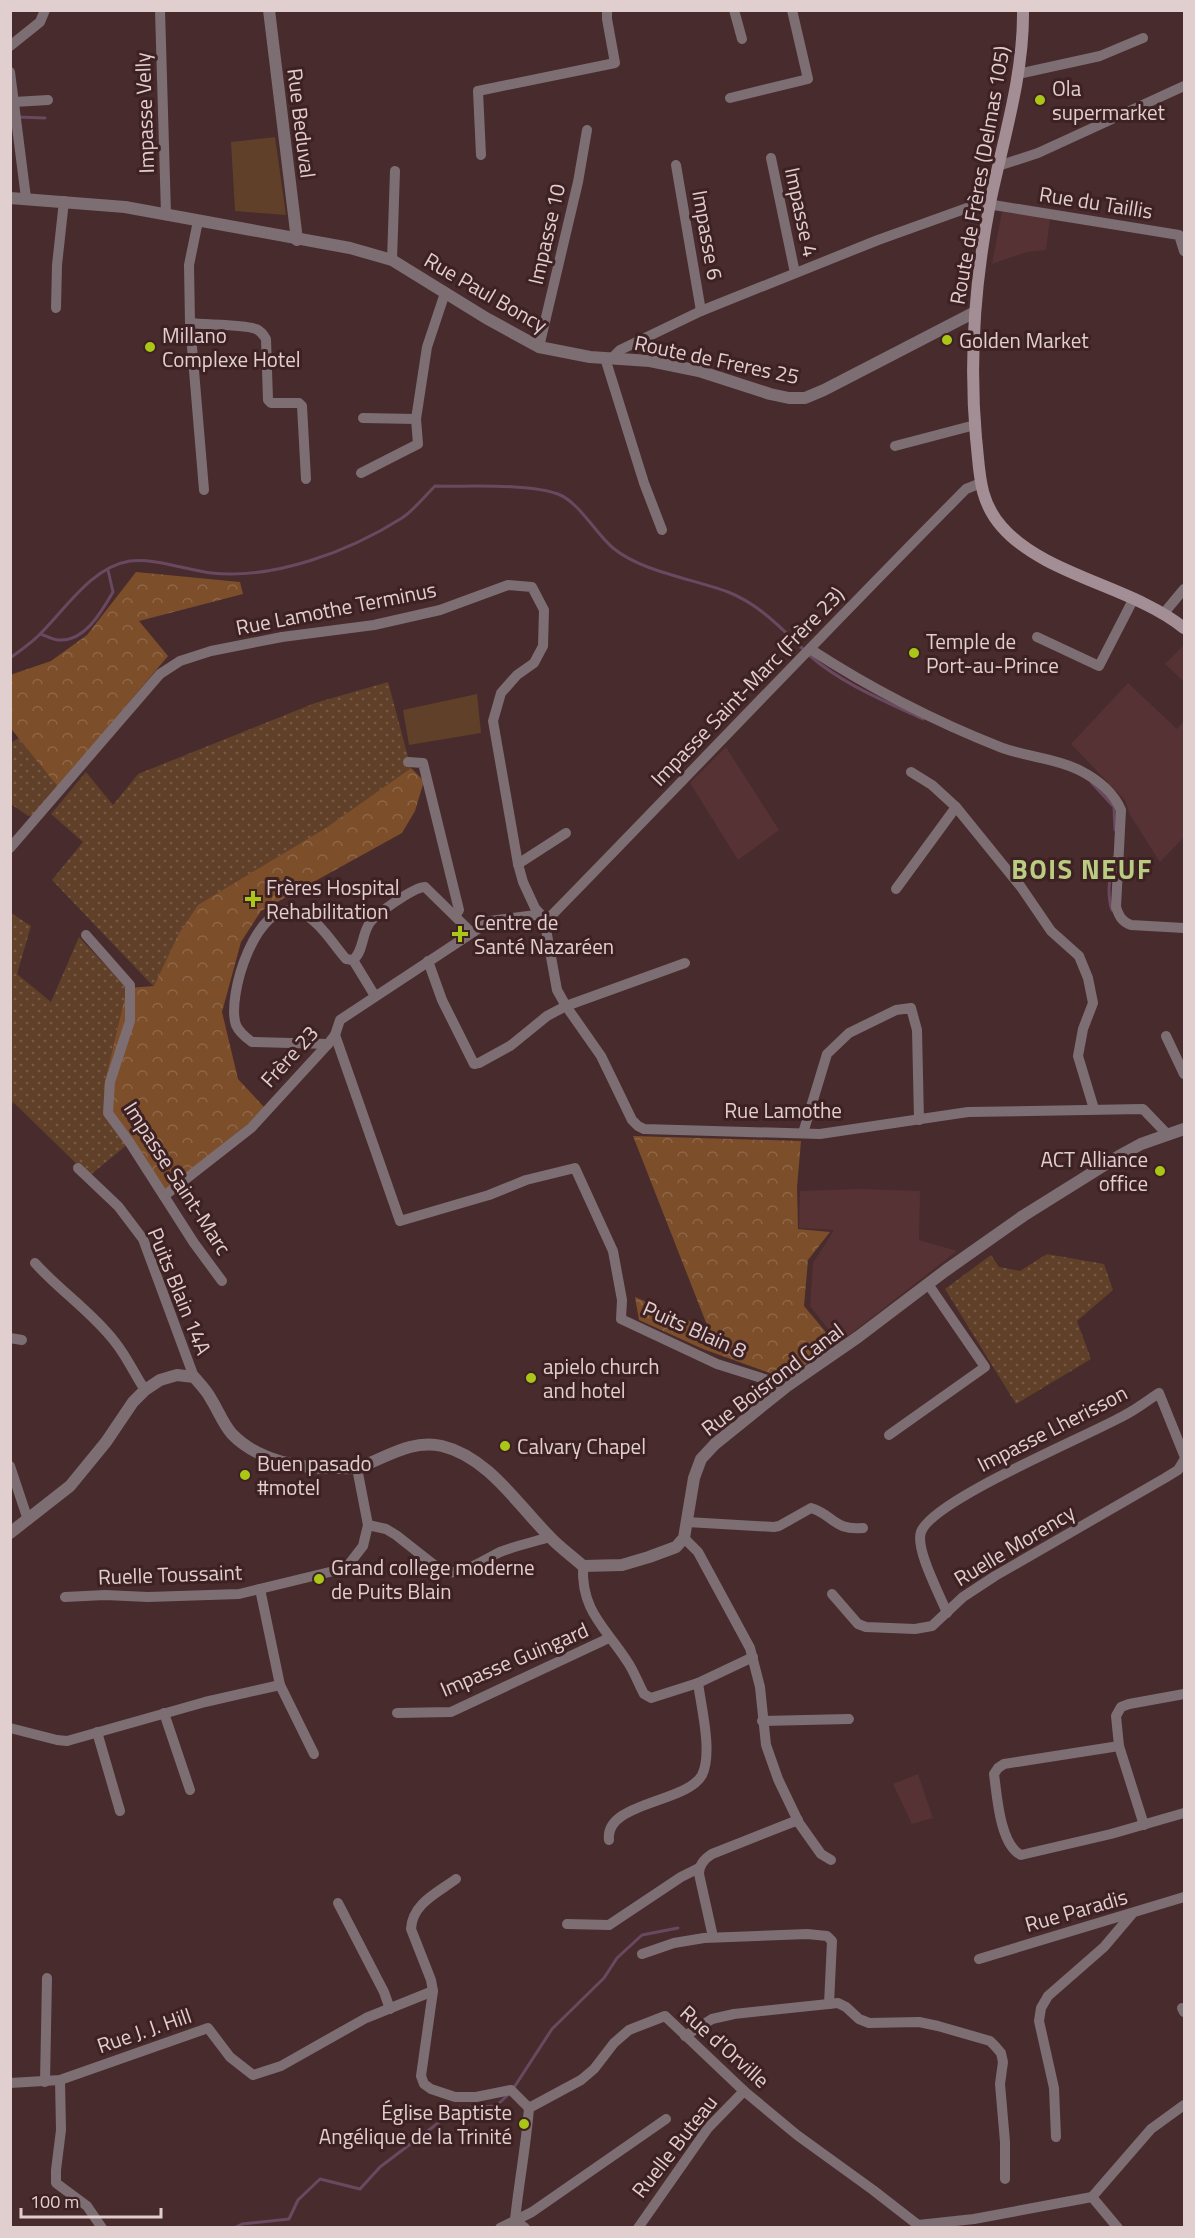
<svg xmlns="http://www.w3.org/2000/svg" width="1195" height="2238" viewBox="0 0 1195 2238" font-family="'Titillium Web',sans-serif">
<defs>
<pattern id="grass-dots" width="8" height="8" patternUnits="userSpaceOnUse" patternTransform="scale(1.5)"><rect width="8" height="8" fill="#604028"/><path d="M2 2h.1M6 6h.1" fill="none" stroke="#765a46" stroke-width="1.8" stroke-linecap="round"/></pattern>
<pattern id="forest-crowns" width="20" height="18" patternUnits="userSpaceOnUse" patternTransform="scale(1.5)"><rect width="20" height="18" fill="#7c4e2a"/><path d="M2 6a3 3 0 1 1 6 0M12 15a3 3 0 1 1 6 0" fill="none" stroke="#8e6648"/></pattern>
</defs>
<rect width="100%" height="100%" fill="#482b2d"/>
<!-- built -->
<g fill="#563234">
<polygon points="1002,212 1050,218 1046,250 1027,252 992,264"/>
<polygon points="1184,645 1184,682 1165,664"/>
<polygon points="1128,683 1177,729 1184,721 1184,837 1160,862 1130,815 1125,800 1071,744"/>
<polygon points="726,747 779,830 738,860 690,783"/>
<polygon points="859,1189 920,1191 919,1240 957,1251 839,1343 810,1306 813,1263 834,1230 799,1228 800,1191"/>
<polygon points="918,1774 933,1818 912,1824 893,1784"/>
</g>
<!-- grass -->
<g fill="url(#grass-dots)">
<polygon points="388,682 411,768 178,935 154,987 52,880 83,842 51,814 86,772 113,805 138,774 315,703"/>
<polygon points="19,738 58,787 36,815 28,816 11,804 10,743"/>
<polygon points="11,913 31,926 17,974 51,1002 79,937 127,988 104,1085 104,1112 127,1145 89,1176 13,1102 11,1108"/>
<polygon points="1047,1254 1104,1264 1113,1290 1077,1321 1091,1359 1016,1404 945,1289 991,1255 999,1267 1020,1271"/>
</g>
<!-- forest -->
<g fill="url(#forest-crowns)">
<polygon points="136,572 240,582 243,594 139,621 168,656 58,787 12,730 11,730 10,675 51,661 87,635"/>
<polygon points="411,768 424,781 415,811 402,833 261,911 241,942 222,1012 238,1079 265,1108 248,1124 164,1192 104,1112 104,1085 127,988 154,986 178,935 198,905 326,828"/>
<polygon points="633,1136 801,1141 797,1187 798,1229 830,1232 808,1260 804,1306 835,1343 786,1379 703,1349 639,1320 635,1297 699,1325 707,1325"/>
</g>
<!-- pitch -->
<g fill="#604028">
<polygon points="275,137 286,215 235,211 231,142"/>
<polygon points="477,694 481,733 409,745 403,710"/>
</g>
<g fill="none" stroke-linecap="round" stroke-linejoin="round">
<!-- stream -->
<g stroke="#6a4860" stroke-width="3">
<polyline points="17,117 45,118"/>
<path d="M 41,634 C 46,636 53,640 59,640 C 85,642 102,611 113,592 L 108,570"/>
<path d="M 809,655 C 841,683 884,701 923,719"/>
<path d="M 10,658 C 21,650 33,642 42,632 C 67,607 92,567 130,561 C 154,558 187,570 211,573 C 274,580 350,551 402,518 C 414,510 424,497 435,486 C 468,487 529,483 558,494 C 579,502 596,534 613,548 C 642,572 694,579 728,592 C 759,604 781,628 804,650"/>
<polyline points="1091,782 1114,807 1115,830"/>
<path d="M 1112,910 C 1106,894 1110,873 1114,857"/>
<polyline points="513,2089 552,2029 604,1978 617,1958 642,1935 678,1928"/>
<polyline points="234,2228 242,2224 289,2219 298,2200 320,2179 360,2189 380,2167 458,2108 496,2106 509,2094"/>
</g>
<!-- minor -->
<g stroke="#7c6e73" stroke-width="10">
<polyline points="160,10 166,214"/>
<polyline points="734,10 742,39"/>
<polyline points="10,46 40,22 45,10"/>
<polyline points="10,72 26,198"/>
<polyline points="1018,74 1100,56 1143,38"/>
<polyline points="730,98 808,79 792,10"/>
<polyline points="14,102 48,100"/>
<polyline points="481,155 478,91 615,63 607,19 607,10"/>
<polyline points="771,158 795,273"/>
<polyline points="676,165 701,311"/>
<polyline points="998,166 1038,153 1184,86"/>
<polyline points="198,221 189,265 190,323 204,490"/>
<polyline points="392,260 395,171"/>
<polyline points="56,308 57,265 64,201"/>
<path d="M 190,323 C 205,325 245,324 256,329 C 261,331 263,334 266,339 L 268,400 L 271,403 L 299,403 L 302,406 L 306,479"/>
<polyline points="539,347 578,182 587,130"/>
<polyline points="605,358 644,483 662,530"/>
<polyline points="612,358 620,350 701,311 878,240 981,203 1179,235 1184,251"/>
<polyline points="363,418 416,419"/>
<polyline points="895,446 975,425"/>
<polyline points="361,473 418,444 416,419 427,347 445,293"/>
<polyline points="1164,613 1184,589"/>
<polyline points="1037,637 1099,666 1134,598"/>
<path d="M 810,649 C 870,688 934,721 1000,747 C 1026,757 1055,758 1079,770 C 1097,779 1113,791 1121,810 L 1116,907 C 1119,916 1122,922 1131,925 L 1184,928"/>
<polyline points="408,762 423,763 459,910 456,915"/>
<polyline points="911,772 932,785 956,807 1021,887 1051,931 1079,956 1088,978 1093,1003 1083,1029 1078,1056 1094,1109"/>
<polyline points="10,848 160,674 180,661 211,651 282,637 374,625 440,610 508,585 532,587 544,610 543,646 534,663 517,675 501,693 493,721 518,864 523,882 535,908 544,918 557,990 566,1006 601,1056 632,1120 638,1126 644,1129 820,1134 968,1112 1143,1109 1168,1135"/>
<polyline points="518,864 566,833"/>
<polyline points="896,889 956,807"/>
<path d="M 544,918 L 550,917 C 689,775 826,630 966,489 L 981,483"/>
<polyline points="86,935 130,985 130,1021 110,1082 108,1113 130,1143 194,1243 222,1281"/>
<polyline points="353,960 375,996"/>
<polyline points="428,961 442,1000 474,1064 479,1063 510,1046 547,1016 566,1006 685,963"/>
<polyline points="335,1035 400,1221 489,1195 526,1180 575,1168 613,1251 622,1300 621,1319 717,1364 787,1386"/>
<polyline points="1166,1036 1184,1074"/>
<path d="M 328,1044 L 252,1042 C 245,1037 239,1032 236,1025 C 226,996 257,898 297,911 C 318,918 332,943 346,959 L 353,960 C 363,952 362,936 368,926 C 372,916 414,887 425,887 L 471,932"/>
<polyline points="803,1133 827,1054 849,1033 896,1010 911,1008 917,1030 919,1120"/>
<polyline points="78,1168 118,1206 143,1239 194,1377"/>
<polyline points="164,1196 251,1128 328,1044 335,1035 340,1020 490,921 536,915 544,918"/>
<path d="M 35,1263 C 60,1291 92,1312 115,1342 C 127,1357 135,1375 145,1390"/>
<polyline points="10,1338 22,1340"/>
<polyline points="889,1435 985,1367 928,1284"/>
<polyline points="10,1466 28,1520"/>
<path d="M 687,1522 L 774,1527 L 779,1526 L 811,1508 C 834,1515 834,1531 863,1528"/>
<path d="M 368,1525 L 386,1529 L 396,1535 L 443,1572 C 464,1575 481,1561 500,1552 C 515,1546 533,1542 550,1537"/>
<polyline points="684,1538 698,1552 750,1648 760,1687 766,1745 778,1779 799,1823 821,1854 831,1860"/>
<path d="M 583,1566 C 581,1611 605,1627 627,1661 C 634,1671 638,1683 644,1694 L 651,1698 L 698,1683 L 753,1657"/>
<polyline points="260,1589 280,1685 314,1754"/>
<polyline points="832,1594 858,1624 866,1627 915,1629 932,1626 963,1597 995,1576 1165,1478 1178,1470 1184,1460"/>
<polyline points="65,1597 105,1595 148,1597 239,1594 346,1568 363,1546 368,1525 357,1468"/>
<path d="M 947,1613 C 940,1595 915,1549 921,1532 C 932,1500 1088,1436 1125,1415 C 1137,1409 1148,1400 1159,1393 L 1184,1455"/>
<polyline points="164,1713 190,1790"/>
<polyline points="397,1713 451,1712 609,1638"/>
<polyline points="762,1721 849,1719"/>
<polyline points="10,1728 57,1740 67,1741 205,1702 280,1685"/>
<polyline points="97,1732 120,1811"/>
<path d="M 1119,1746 L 1004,1764 L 998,1768 L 994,1774 C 997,1796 1000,1845 1021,1855 L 1111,1834 L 1184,1813"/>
<polyline points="1144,1825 1119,1746 1116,1716 1121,1707 1129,1704 1184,1694"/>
<path d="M 609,1840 C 604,1802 687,1803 702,1775 C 713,1753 701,1706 698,1683"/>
<path d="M 456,1879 C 437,1893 412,1904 411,1929 L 431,1980 L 433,1991 L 421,2076 L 424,2084 L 431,2089 L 455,2097 L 476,2097 L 511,2090 L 529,2108 L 581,2080 L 594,2069 L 614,2043 L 629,2030 L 665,2016 L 744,2091 L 797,2135 L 873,2190 L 918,2225 L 974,2219 L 1092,2197"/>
<polyline points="338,1903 384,1992 390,2009"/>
<polyline points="567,1924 609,1925 681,1877 699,1868"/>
<path d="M 713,1937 L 699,1874 C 699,1865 704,1859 712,1854 L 798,1820"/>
<polyline points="642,1954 674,1943 704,1938 807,1934 827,1936 832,1941 829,2004"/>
<polyline points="979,1959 1184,1897"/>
<polyline points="1182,2008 1184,2012"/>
<polyline points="685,2036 712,2019 734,2014 838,2003 846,2007 859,2019 869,2023 919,2022 938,2026 990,2041 995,2046 1001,2053 1003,2062 1000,2084 1005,2142 1005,2179"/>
<polyline points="60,2080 61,2130 56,2170 56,2183 87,2206 102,2228"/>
<polyline points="45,2082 47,1978"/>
<polyline points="10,2083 60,2080 208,2028 230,2057 253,2075 281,2066 366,2018 433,1991"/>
<polyline points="1056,2137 1054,2088 1039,2021 1041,2008 1048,1996 1104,1947 1132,1914"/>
<polyline points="1092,2197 1151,2129 1184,2105"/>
<polyline points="1092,2197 1118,2228"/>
<polyline points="500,2228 532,2212 666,2119"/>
<path d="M 525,2228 L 515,2220 C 519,2182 526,2146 529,2108"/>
<polyline points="638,2228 708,2128 744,2091"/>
</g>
<!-- tertiary -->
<g stroke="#7c6e73" stroke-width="12">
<polyline points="269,10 297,240"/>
<polyline points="10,198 125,207 350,248 392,260 486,318 539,347 590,357 650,361 699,371 770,394 789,398 805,398 824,390 973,313"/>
<path d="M 10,1533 L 70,1486 L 106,1442 L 133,1402 L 145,1390 L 160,1380 L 177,1375 L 194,1377 C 200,1384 207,1391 211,1399 C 218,1410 223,1424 232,1434 C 258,1461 301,1469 337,1468 C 344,1468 353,1469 360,1467 C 387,1457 412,1439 442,1446 C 488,1457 518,1505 549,1536 C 559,1547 572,1556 583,1566 L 622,1565 L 649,1557 L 676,1547 L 684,1538 L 694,1478 L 701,1459 L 715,1444 L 787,1386 L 858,1337 L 945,1271 L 1023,1216 L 1119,1156 L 1141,1144 L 1184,1129"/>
</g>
<!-- secondary -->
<path stroke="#a48e95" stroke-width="12" d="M 1023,10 C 1024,75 1003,140 990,203 C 975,280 969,359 976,438 C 980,472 978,500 1002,527 C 1045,576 1132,586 1184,628"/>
</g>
<!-- markers -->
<g fill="#aac717" stroke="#3d2123" stroke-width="2">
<circle cx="1040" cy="100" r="6"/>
<circle cx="947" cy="340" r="6"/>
<circle cx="150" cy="347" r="6"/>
<circle cx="914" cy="653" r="6"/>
<path d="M250 890h6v6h6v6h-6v6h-6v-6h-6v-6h6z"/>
<path d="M457 925h6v6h6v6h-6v6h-6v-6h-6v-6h6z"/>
<circle cx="1160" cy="1171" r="6"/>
<circle cx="531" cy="1378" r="6"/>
<circle cx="505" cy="1446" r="6"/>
<circle cx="245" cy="1475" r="6"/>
<circle cx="319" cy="1579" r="6"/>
<circle cx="524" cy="2124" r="6"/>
</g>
<g text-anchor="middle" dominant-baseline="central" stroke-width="6" stroke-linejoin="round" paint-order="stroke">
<!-- poi labels -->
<g font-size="21" fill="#e1cecf" stroke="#3d2123" text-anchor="start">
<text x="1052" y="88">Ola<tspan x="1052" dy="24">supermarket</tspan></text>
<text x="162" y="335">Millano<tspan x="162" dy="24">Complexe Hotel</tspan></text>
<text x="959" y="340">Golden Market</text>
<text x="926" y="641">Temple de<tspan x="926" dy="24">Port-au-Prince</tspan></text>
<text x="266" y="887">Frères Hospital<tspan x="266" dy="24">Rehabilitation</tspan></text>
<text x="474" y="922">Centre de<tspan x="474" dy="24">Santé Nazaréen</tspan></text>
<text x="1148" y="1159" text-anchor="end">ACT Alliance<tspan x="1148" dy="24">office</tspan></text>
<text x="543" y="1366">apielo church<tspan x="543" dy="24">and hotel</tspan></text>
<text x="517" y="1446">Calvary Chapel</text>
<text x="257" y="1463">Buen pasado<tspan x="257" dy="24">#motel</tspan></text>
<text x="331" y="1567">Grand college moderne<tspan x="331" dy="24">de Puits Blain</tspan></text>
<text x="512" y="2112" text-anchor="end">Église Baptiste<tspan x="512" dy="24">Angélique de la Trinité</tspan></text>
</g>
<!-- street labels -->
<g font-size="21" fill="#e1cecf" stroke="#3d2123">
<text transform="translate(144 113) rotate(-92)">Impasse Velly</text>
<text transform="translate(302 123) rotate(83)">Rue Beduval</text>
<text transform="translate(979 175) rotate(-80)">Route de Frères (Delmas 105)</text>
<text transform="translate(1096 202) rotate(9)">Rue du Taillis</text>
<text transform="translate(802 212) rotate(78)">Impasse 4</text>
<text transform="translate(546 234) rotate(-77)">Impasse 10</text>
<text transform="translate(708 235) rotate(80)">Impasse 6</text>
<text transform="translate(486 292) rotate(30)">Rue Paul Boncy</text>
<text transform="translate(717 359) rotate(12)">Route de Freres 25</text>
<text transform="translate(336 608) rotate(-11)">Rue Lamothe Terminus</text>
<text transform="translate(747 686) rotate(-46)">Impasse Saint-Marc (Frère 23)</text>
<text transform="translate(289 1056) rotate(-48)">Frère 23</text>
<text x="783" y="1110">Rue Lamothe</text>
<text transform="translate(178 1178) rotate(57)">Impasse Saint-Marc</text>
<text transform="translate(180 1291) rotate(68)">Puits Blain 14A</text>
<text transform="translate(695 1329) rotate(24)">Puits Blain 8</text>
<text transform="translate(772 1379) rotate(-37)">Rue Boisrond Canal</text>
<text transform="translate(1052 1428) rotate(-27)">Impasse Lherisson</text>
<text transform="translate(1014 1545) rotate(-31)">Ruelle Morency</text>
<text transform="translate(170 1574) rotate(-2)">Ruelle Toussaint</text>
<text transform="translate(514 1659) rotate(-23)">Impasse Guingard</text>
<text transform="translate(1076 1910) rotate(-16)">Rue Paradis</text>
<text transform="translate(144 2030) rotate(-19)">Rue J. J. Hill</text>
<text transform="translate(725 2046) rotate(42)">Rue d'Orville</text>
<text transform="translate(674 2146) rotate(-52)">Ruelle Buteau</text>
</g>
<!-- district labels -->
<g font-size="27" font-weight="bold" letter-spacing="1.5" fill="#bacc81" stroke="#3d2123">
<text x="1082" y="868">BOIS NEUF</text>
</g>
</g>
<!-- border -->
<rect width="1195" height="2238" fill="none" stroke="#e1cecf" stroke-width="24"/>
<!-- scale -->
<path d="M21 2208v9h140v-9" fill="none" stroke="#e1cecf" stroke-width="3"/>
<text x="30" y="2208" font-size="18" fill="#e1cecf" stroke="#3d2123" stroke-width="4.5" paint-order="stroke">100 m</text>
</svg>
